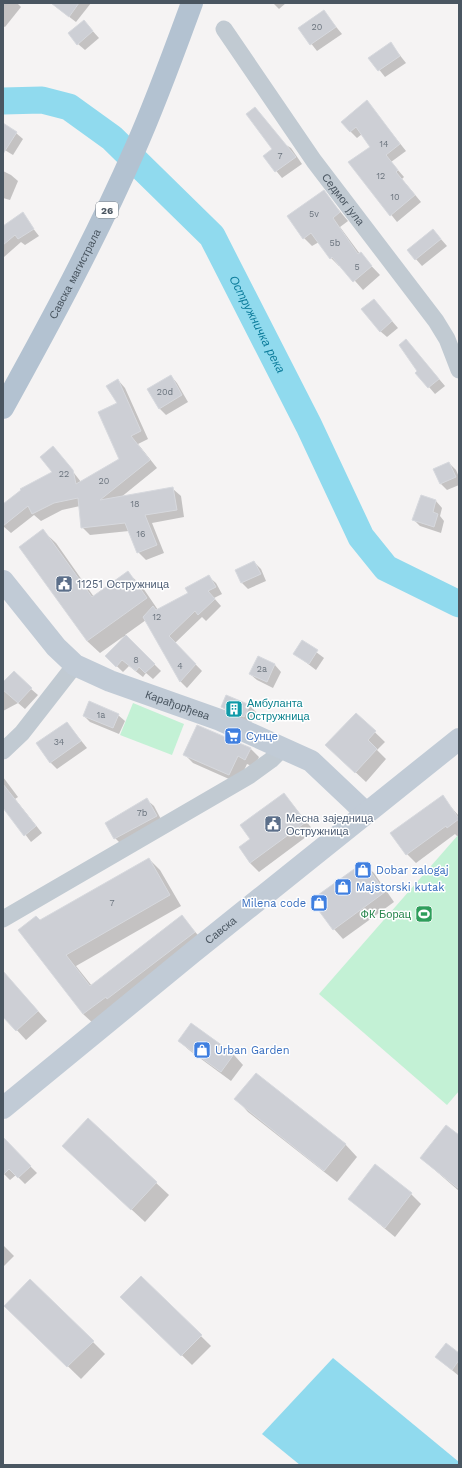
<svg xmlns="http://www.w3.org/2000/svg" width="462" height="1468" viewBox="0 0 462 1468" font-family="'Work Sans',sans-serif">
<rect width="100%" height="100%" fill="#f5f3f3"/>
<!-- green -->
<g fill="#c3f1d5">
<polygon points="133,703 184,724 172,755 120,735"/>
<polygon points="459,834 459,1091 447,1105 319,994"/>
</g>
<!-- water -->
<polygon fill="#90daee" points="333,1358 459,1462 459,1465 300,1465 262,1434"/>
<!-- shadow -->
<g fill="#0003">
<polygon points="3,3 17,3 21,7 5,27 3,26"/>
<polygon points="51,3 91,3 76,22"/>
<polygon points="273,3 286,3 279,9"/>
<polygon points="323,11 342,34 317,51 299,28"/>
<polygon points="90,28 99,38 85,50 78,44"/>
<polygon points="391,44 406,63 385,77 370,58"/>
<polygon points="367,102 406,151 391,162 404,177 402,179 421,202 397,222 349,162 371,147 362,134 357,138 350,131"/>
<polygon points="255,108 283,143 291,148 302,164 282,178 264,156 273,150"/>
<polygon points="3,128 16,133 23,139 13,155 3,149"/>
<polygon points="3,171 11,175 18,181 10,200 3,198"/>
<polygon points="323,191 348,221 340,227 360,254 380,275 363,290 341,265 339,266 331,258 319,242 312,246 304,238"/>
<polygon points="22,214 39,236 25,245 21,242 4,257 3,227"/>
<polygon points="433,230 447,246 422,266 408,250"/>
<polygon points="380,307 398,328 387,337 380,331"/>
<polygon points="412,347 445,386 435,394 417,373 419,372"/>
<polygon points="171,376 177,383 188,402 166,415 159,408"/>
<polygon points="118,380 125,388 148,439 138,444 157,468 120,498 173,489 181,496 184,517 152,523 164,553 146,560 138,552 129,531 90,535 82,527 80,506 62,510 41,521 34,515 11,533 3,526 3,506 54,473 60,455 81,482 121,460"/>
<polygon points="449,463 456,470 459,477 459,485 447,490 441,484 434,470"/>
<polygon points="421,496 436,501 442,508 440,516 444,521 441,533 420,526 414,520"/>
<polygon points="43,531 56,543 94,597 128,573 141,585 158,610 189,593 209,577 216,583 222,594 214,598 221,606 206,621 202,617 175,643 202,671 187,688 181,682 146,620 125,635 161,671 153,679 146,673 143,677 129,666 123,672 106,656 124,636 100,653 87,641"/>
<polygon points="254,562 261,569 266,581 248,589 242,583 236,570"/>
<polygon points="303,642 324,658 316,670 295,654"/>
<polygon points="258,657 275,665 281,672 273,688 257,680 250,674"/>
<polygon points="3,684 31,689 38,695 25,709 18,703 3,711"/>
<polygon points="249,705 256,712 251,723 229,713 222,707"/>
<polygon points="356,714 385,742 377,750 386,759 366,782 336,754"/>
<polygon points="118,715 125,721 119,734 90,722 84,716"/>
<polygon points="67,723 87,748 57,769 50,762"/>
<polygon points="250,748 259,757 254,767 247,764 238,783 193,763 185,755"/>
<polygon points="3,777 18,797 15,799 42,833 31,842 3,805"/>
<polygon points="284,794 314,831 259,872 250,863 240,848 252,839"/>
<polygon points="442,797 459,816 459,835 457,836 455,834 416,863 407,854"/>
<polygon points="147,800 154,806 163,823 122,845 115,838"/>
<polygon points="149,859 160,870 181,906 76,966 92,986 182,917 205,943 95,1025 83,1014 40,921"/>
<polygon points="364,864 374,873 394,902 343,939 334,929"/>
<polygon points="3,972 47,1021 26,1040 3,1015"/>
<polygon points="192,1024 234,1055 243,1065 231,1081 189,1050 179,1041"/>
<polygon points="236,1099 345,1144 357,1157 337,1182 248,1112"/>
<polygon points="88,1119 169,1195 145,1222 76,1158"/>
<polygon points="459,1137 459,1191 421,1158"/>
<polygon points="8,1144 37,1173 25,1184 16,1175 10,1180 3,1173 3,1149"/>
<polygon points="411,1194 421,1204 395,1237 349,1199"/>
<polygon points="3,1245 14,1256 3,1267"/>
<polygon points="141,1277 211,1346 192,1365 122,1297"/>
<polygon points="6,1306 93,1342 105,1354 81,1379"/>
<polygon points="459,1354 459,1376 436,1357"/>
</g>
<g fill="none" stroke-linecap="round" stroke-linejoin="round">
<!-- river -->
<path stroke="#90daee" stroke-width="27" id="s1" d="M 3,101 L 42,100 L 69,107 L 112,138 L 212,236 L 309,426 L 361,537 L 386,568 L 459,604"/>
</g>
<!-- building -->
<g fill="#cdcfd5" stroke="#d7d9de">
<polygon points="51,3 79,3 69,17"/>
<polygon points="324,10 336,27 310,45 298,28"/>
<polygon points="84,20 93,31 77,45 68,33"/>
<polygon points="391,42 400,56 378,71 368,58"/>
<polygon points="367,100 400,144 386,155 398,170 396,172 415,195 390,216 348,162 370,147 356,127 350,132 341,122"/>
<polygon points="255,107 296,157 275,172 263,156 272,149 246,114"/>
<polygon points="3,123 17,132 3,154"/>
<polygon points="324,190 340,212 333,218 358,254 361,252 372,266 353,282 332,257 330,259 311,233 303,239 287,216"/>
<polygon points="23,212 34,229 18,239 15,235 3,245 3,226"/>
<polygon points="433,229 441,239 415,260 407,250"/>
<polygon points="374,299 392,321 380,332 361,309"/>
<polygon points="406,339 439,379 428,388 415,373 417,371 399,345"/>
<polygon points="171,375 182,395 159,409 147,389"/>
<polygon points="118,379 141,431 131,436 150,460 100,500 173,487 177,510 145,515 157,545 137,553 125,523 81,528 78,498 54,503 32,514 28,506 3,526 3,504 21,490 20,489 52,472 40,457 53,446 73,470 76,484 119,459 98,412 117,403 106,386"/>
<polygon points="449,462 456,477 440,484 433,469"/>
<polygon points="421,495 436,500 433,512 438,514 434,527 412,520"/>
<polygon points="43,529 92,597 128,571 147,598 87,641 19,547"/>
<polygon points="254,561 261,574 241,583 235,570"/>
<polygon points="209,575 216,587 208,591 215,599 198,615 195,611 169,636 196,664 180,682 143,617 153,606 156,610 188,593 185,588"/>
<polygon points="126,635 155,664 145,673 139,667 136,671 122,660 116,667 105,656"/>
<polygon points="302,640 318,650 309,664 293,654"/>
<polygon points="258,656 275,664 267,682 249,674"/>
<polygon points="14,671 32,688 18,703 3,690 3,682"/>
<polygon points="226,695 250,705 244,717 221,707"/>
<polygon points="89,701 119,714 113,728 83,716"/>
<polygon points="356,713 376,731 368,740 377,749 355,773 325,745"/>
<polygon points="67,722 81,741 50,763 36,743"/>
<polygon points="197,725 251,748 245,760 238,756 229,775 183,755"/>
<polygon points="3,784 36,826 24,836 3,808"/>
<polygon points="284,793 306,822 250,863 239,847 250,839 240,825"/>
<polygon points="443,795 459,819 447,828 446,826 406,855 390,833"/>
<polygon points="147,798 157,816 114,839 105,823"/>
<polygon points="149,858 170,895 66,955 90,986 182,915 195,932 107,999 106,997 83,1014 18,930 36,916 40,920"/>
<polygon points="364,862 385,892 333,930 311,900"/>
<polygon points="3,971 38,1011 16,1031 3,1017"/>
<polygon points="191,1023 234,1054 221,1072 178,1041"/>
<polygon points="256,1073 346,1144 324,1171 234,1099"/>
<polygon points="88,1118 157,1182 131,1210 62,1146"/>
<polygon points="446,1125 459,1135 459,1189 420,1158"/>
<polygon points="3,1137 31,1166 18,1178 9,1169 3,1175"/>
<polygon points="375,1164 412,1193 385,1228 348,1199"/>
<polygon points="141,1276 202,1335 181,1356 120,1297"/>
<polygon points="30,1279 94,1341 67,1367 4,1306"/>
<polygon points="446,1343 459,1353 459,1360 452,1370 435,1357"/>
</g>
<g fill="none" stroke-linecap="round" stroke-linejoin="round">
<!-- street -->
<g stroke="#c1cad2" stroke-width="17">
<path id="s2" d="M 224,29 L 314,161 L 436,321 L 447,339 L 459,370"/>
<polyline points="3,751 22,733 75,665"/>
<polyline points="3,919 249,776 271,760 283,748"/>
</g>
<!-- secondary -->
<g stroke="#c1cbd6" stroke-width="22">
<path id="s3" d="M 3,581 L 56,647 L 75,665 L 110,681 L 220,720 L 311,761 L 366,813"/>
<path id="s4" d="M 3,1108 L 192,953 L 459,739"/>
</g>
<!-- primary -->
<path stroke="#b3c2d1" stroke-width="22" id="s5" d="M 3,408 C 50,323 96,238 135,149 C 156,102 174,52 192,3"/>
</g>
<!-- icons -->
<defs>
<symbol id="civic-square" viewBox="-11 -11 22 22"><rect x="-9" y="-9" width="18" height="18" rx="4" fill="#5c6f8a" stroke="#fff"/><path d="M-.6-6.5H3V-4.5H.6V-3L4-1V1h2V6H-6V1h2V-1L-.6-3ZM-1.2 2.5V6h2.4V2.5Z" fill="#fff"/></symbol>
<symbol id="building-square" viewBox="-11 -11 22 22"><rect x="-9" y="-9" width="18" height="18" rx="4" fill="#0f9aa8" stroke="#fff"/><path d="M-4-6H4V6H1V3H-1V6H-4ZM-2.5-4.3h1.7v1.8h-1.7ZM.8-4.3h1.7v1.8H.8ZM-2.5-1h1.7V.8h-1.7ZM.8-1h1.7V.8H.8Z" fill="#fff"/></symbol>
<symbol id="supermarket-square" viewBox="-11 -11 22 22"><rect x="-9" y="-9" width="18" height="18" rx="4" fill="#3f7fe0" stroke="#fff"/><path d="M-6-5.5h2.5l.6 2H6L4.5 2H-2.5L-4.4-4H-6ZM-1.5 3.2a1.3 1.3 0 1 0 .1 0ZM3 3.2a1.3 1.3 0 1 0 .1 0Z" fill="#fff"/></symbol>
<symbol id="shop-square" viewBox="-11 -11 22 22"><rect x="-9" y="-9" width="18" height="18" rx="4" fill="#3f7fe0" stroke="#fff"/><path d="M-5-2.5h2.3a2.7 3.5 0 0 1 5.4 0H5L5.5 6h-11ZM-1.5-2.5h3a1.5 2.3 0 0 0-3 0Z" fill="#fff"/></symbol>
<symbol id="stadium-square" viewBox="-11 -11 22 22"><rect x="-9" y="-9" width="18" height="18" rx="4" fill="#2e9e5b" stroke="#fff"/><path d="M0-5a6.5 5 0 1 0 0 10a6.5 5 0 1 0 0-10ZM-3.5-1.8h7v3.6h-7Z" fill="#fff"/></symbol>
</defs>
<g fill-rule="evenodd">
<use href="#civic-square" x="54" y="574" width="20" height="20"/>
<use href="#building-square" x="224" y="699" width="20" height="20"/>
<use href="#supermarket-square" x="223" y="726" width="20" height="20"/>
<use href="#civic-square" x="263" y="814" width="20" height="20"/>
<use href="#shop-square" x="353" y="860" width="20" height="20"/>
<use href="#shop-square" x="333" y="877" width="20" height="20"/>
<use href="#shop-square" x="309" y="893" width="20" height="20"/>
<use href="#stadium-square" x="414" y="904" width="20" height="20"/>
<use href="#shop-square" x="192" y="1040" width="20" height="20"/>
</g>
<g text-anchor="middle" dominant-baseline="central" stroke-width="3" stroke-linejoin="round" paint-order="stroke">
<!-- number labels -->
<g font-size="9" fill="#6b747e">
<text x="317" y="27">20</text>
<text x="384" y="144">14</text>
<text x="280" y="156">7</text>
<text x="381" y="176">12</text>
<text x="395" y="197">10</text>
<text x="314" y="214">5v</text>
<text x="335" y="243">5b</text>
<text x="357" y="267">5</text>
<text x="165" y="392">20d</text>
<text x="64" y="474">22</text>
<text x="104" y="481">20</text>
<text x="135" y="504">18</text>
<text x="141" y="534">16</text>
<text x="157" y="617">12</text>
<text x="136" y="660">8</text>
<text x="180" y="666">4</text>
<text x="262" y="669">2a</text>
<text x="101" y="715">1a</text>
<text x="59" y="742">34</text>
<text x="142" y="813">7b</text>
<text x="112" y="903">7</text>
</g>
<!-- shield labels -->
<rect fill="#fff" stroke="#808990" stroke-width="1" x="96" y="202" width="22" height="16" rx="3"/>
<g font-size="10" font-weight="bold" fill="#4a5661">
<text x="107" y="210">26</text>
</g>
<!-- street labels -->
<g font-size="11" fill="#4a5661" stroke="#fff">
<text stroke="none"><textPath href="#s2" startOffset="208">Седмог јула</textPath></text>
<text stroke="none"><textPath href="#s5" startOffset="152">Савска магистрала</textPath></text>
<text stroke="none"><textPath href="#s3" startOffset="221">Карађорђева</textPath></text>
<text stroke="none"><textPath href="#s4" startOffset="281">Савска</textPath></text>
</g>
<!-- service labels -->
<g font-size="11" fill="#4e5e75" stroke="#fff" text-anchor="start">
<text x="77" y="584">11251 Остружница</text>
<text x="286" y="818">Месна заједница<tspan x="286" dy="13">Остружница</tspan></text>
</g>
<!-- culture labels -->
<g font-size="11" fill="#0d838f" stroke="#fff" text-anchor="start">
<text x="247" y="703">Амбуланта<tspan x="247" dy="13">Остружница</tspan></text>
</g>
<!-- shop labels -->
<g font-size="11" fill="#366cbe" stroke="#fff" text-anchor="start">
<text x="246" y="736">Сунце</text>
<text x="376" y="870">Dobar zalogaj</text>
<text x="356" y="887">Majstorski kutak</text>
<text x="306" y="903" text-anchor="end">Milena code</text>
<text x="215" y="1050">Urban Garden</text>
</g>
<!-- leisure labels -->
<g font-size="11" fill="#27864d" stroke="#fff" text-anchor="end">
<text x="411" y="914">ФК Борац</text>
</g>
<!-- water labels -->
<g font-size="12" font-style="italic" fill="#0c7c9b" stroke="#fff">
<text stroke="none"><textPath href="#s1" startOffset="359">Остружничка река</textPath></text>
</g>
</g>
<!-- border -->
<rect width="462" height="1468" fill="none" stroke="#4a5661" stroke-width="8"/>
</svg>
